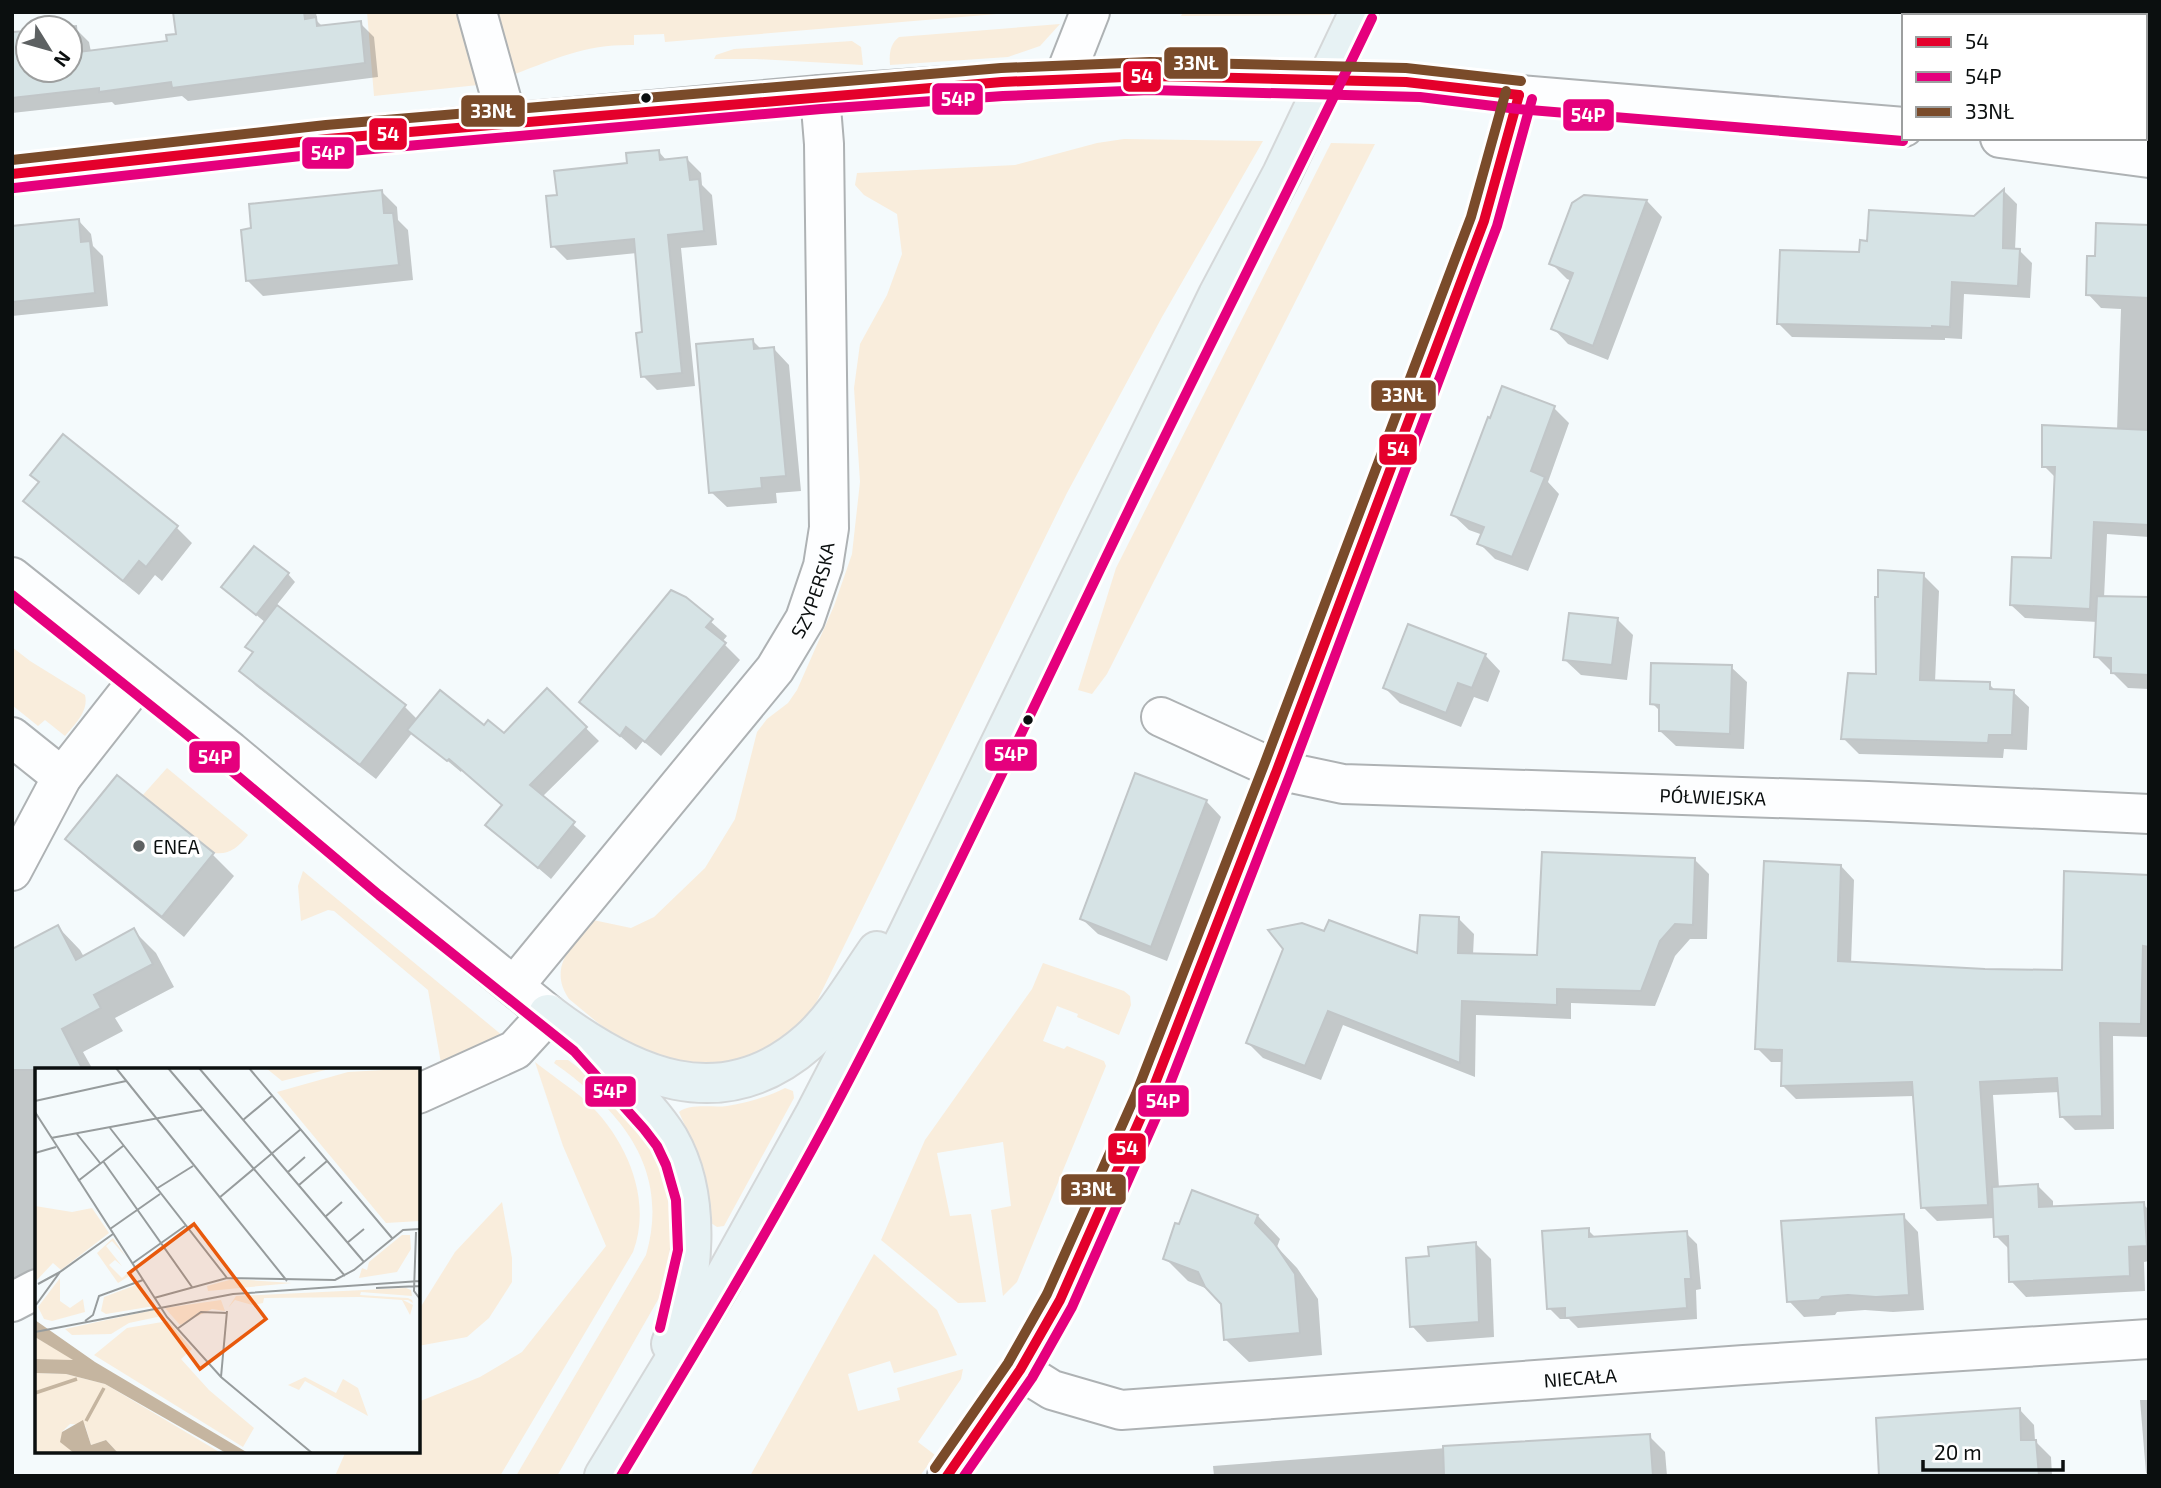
<svg xmlns="http://www.w3.org/2000/svg" width="2161" height="1488" viewBox="0 0 2161 1488" font-family="'Exo 2',sans-serif">
<rect width="100%" height="100%" fill="#f4fafc"/>
<!-- green -->
<g fill="#f9eddc">
<path d="M 367,12 L 997,12 L 997,14 L 665,42 L 664,34 L 634,35 L 634,45 C 587,44 557,58 515,74 L 503,40 L 478,85 L 374,96 Z"/>
<polygon points="1183,12 1332,12 1331,15 1181,16"/>
<polygon points="2098,12 2149,12 2149,101 2145,100 2145,16 2098,16"/>
<path d="M 1060,24 L 1040,46 L 1008,57 L 890,65 C 889,54 890,44 899,37 Z"/>
<polygon points="852,41 861,47 863,65 756,59 714,59 716,55 734,49"/>
<path d="M 1124,139 L 1263,141 L 1162,317 L 1067,493 L 815,1005 L 801,1023 L 765,1051 L 722,1064 L 677,1063 L 620,1041 L 569,999 C 547,967 573,944 593,920 L 631,928 L 654,917 L 705,868 L 735,819 L 757,732 L 767,719 L 788,703 L 797,690 L 834,606 L 852,554 L 860,482 L 854,388 L 860,344 L 887,295 L 902,254 L 897,214 L 864,195 L 855,185 L 857,173 L 1015,165 L 1097,143 Z"/>
<polygon points="1331,143 1375,144 1107,674 1092,694 1078,690 1116,568"/>
<path d="M 12,647 L 30,661 L 85,695 C 89,711 75,724 65,736 L 45,720 L 38,726 L 12,705 Z"/>
<path d="M 167,768 L 248,835 C 238,847 230,855 214,853 L 142,796 Z"/>
<polygon points="303,871 503,1036 441,1063 428,990 334,911 328,910 301,921 298,886"/>
<polygon points="1043,963 1124,991 1130,996 1131,1005 1119,1035 1077,1017 1078,1014 1057,1006 1043,1041 1064,1049 1067,1046 1104,1061 1106,1066 1017,1282 1003,1296 991,1210 1011,1206 1003,1142 937,1153 950,1216 971,1214 986,1302 958,1303 881,1240 925,1140 1032,989"/>
<path d="M 556,1060 L 568,1060 L 595,1080 L 646,1135 L 663,1172 L 671,1204 L 673,1240 L 670,1265 L 659,1298 L 557,1476 L 516,1476 L 646,1255 C 671,1168 620,1110 554,1063 Z"/>
<path d="M 535,1062 C 551,1075 570,1087 586,1101 C 626,1138 653,1199 633,1252 L 500,1476 L 335,1476 L 346,1451 L 418,1451 L 418,1402 L 480,1377 L 522,1352 L 606,1246 L 563,1146 Z"/>
<path d="M 785,1088 L 793,1091 L 794,1098 L 724,1226 L 717,1227 L 711,1223 L 709,1197 L 700,1160 L 679,1112 C 690,1103 713,1108 727,1106 C 747,1103 767,1097 785,1088 Z"/>
<polygon points="502,1202 512,1258 512,1282 489,1318 467,1337 418,1346 420,1308 455,1252"/>
<polygon points="874,1254 937,1310 957,1355 894,1373 890,1361 848,1374 858,1411 900,1400 897,1388 963,1369 961,1379 918,1442 935,1455 920,1476 750,1476"/>
</g>
<!-- shadow -->
<g fill="#0003">
<polygon points="175,12 316,12 317,21 323,27 360,23 374,37 378,77 188,101 182,96 115,105 112,102 12,113 12,34 28,33 28,70 70,70 70,28 75,28 89,42 91,52 168,43 178,36"/>
<polygon points="659,152 667,161 687,159 701,173 702,185 712,195 717,245 681,248 695,386 657,390 643,376 644,334 637,253 567,260 553,246 559,196"/>
<polygon points="2004,191 2017,204 2015,250 2019,250 2032,263 2030,298 1964,294 1962,339 1945,338 1945,340 1792,337 1779,324 1861,254 1868,243 1974,217"/>
<polygon points="382,192 397,207 398,220 408,230 413,280 263,296 247,280"/>
<polygon points="1647,201 1662,217 1608,360 1568,344 1553,328 1572,281 1567,279 1551,263"/>
<polygon points="78,220 91,234 93,246 103,256 108,306 12,316 12,227"/>
<polygon points="2149,227 2149,537 2107,534 2104,598 2149,598 2149,689 2128,688 2096,656 2098,622 2025,618 2011,605 2053,560 2057,479 2044,466 2117,430 2121,309 2101,308 2088,294 2097,258"/>
<polygon points="753,341 762,350 774,349 789,365 801,491 776,493 777,503 727,507 711,492"/>
<polygon points="1554,408 1569,423 1548,482 1559,494 1528,571 1495,559 1479,543 1483,535 1469,530 1453,515"/>
<polygon points="63,437 177,528 192,543 162,581 155,575 139,595 41,516 26,501 40,483"/>
<polygon points="288,574 295,582 276,606 405,707 418,720 484,727 504,735 547,690 599,741 542,797 586,836 551,879 488,825 503,806 462,770 461,772 413,732 376,779 256,686 241,671 254,653 266,623 231,594"/>
<polygon points="1923,575 1939,591 1935,682 1989,684 1996,691 2013,692 2029,707 2027,750 2004,749 2003,758 1859,754 1843,738 1877,676"/>
<polygon points="685,599 727,636 722,642 740,660 661,756 643,741 636,750 581,702"/>
<polygon points="1617,619 1633,635 1627,680 1581,675 1565,660"/>
<polygon points="1485,655 1500,671 1488,702 1474,697 1461,727 1400,703 1385,688"/>
<polygon points="1731,667 1747,682 1744,749 1676,746 1660,731 1661,712 1652,703"/>
<polygon points="117,778 213,855 234,876 184,937 89,860 67,839"/>
<polygon points="1206,801 1221,817 1167,961 1098,934 1082,919"/>
<polygon points="1694,859 1709,874 1707,939 1690,939 1675,956 1655,1006 1571,1003 1571,1019 1476,1015 1475,1077 1343,1025 1321,1080 1263,1058 1248,1043 1325,934 1419,955 1459,919 1474,934 1473,955 1539,957"/>
<polygon points="1841,866 1854,880 1851,964 1985,971 2063,972 2149,877 2149,1037 2113,1036 2114,1129 2075,1130 2061,1116 2060,1092 1993,1095 1999,1188 2038,1186 2053,1201 2053,1208 2143,1204 2149,1210 2149,1261 2144,1262 2145,1291 2026,1297 2011,1281 2010,1250 1996,1236 1995,1218 1937,1221 1923,1207 1915,1096 1796,1099 1782,1085 1783,1062 1771,1062 1757,1048"/>
<polygon points="58,927 80,950 84,957 134,931 156,953 174,987 115,1018 123,1031 83,1052 93,1070 37,1070 37,1291 12,1304 12,951"/>
<polygon points="1258,1216 1280,1239 1277,1247 1297,1268 1318,1299 1322,1355 1249,1362 1226,1340 1223,1303 1210,1290 1188,1281 1165,1258"/>
<polygon points="1903,1216 1918,1232 1924,1310 1893,1312 1865,1310 1837,1312 1835,1315 1804,1317 1789,1301"/>
<polygon points="1588,1230 1596,1238 1686,1233 1697,1244 1701,1289 1696,1290 1697,1319 1578,1328 1569,1319 1560,1319 1549,1308"/>
<polygon points="1476,1244 1491,1259 1494,1337 1427,1342 1412,1326 1431,1258"/>
<polygon points="2140,1400 2149,1400 2149,1476 2146,1473"/>
<polygon points="2019,1409 2034,1425 2035,1441 2051,1457 2052,1476 1881,1476"/>
<polygon points="1649,1436 1665,1452 1667,1476 1214,1476 1213,1466 1460,1447"/>
</g>
<!-- building -->
<g fill="#d6e3e5" stroke="#c1c6c8" stroke-width="2">
<polygon points="173,12 304,12 305,19 316,17 317,26 361,21 365,63 172,88 171,82 99,92 99,88 12,98 12,32 28,31 28,70 70,70 70,28 56,28 76,26 79,52 167,41 166,35 176,34"/>
<polygon points="659,150 660,160 687,157 690,180 699,179 704,231 668,235 682,373 641,377 636,333 642,332 634,239 551,247 546,196 557,195 554,171 627,163 626,153"/>
<polygon points="2004,189 2003,248 2020,249 2018,286 1952,282 1950,327 1932,326 1932,328 1777,324 1780,250 1859,252 1860,240 1867,241 1869,210 1974,216"/>
<polygon points="382,190 384,213 393,213 399,265 246,281 241,230 251,228 249,204"/>
<polygon points="1584,195 1647,200 1593,346 1551,329 1573,273 1549,264 1572,203"/>
<polygon points="79,219 81,242 90,241 95,293 12,302 12,226"/>
<polygon points="2096,223 2149,225 2149,298 2086,295 2087,256 2095,256"/>
<polygon points="753,339 754,349 774,347 786,476 761,478 762,488 709,493 696,344"/>
<polygon points="1502,386 1555,406 1531,471 1545,477 1512,557 1477,544 1484,527 1451,515 1488,417 1490,418"/>
<polygon points="2042,425 2149,430 2149,525 2094,522 2090,609 2010,605 2012,557 2051,558 2055,467 2042,467"/>
<polygon points="63,434 178,526 146,567 139,561 123,581 23,501 39,482 30,475"/>
<polygon points="254,546 289,573 256,615 221,587"/>
<polygon points="1878,570 1924,573 1920,680 1990,682 1990,689 2014,690 2012,735 1989,735 1988,743 1841,739 1848,673 1876,674 1875,597 1878,597"/>
<polygon points="671,590 686,597 713,619 706,627 726,643 645,742 626,727 620,736 579,702"/>
<polygon points="2097,596 2149,597 2149,675 2111,673 2111,658 2094,657"/>
<polygon points="277,605 406,705 360,765 239,671 253,652 245,647"/>
<polygon points="1569,613 1618,618 1612,665 1563,660"/>
<polygon points="1408,624 1486,654 1472,688 1458,683 1446,713 1383,688"/>
<polygon points="1651,663 1732,665 1730,734 1659,731 1659,705 1650,704"/>
<polygon points="547,688 587,727 530,785 575,822 538,868 485,825 502,805 449,759 447,761 407,730 440,690 484,725 488,720 504,733"/>
<polygon points="1135,773 1207,800 1151,947 1080,919"/>
<polygon points="117,775 214,853 162,917 65,839"/>
<polygon points="1542,852 1695,858 1693,925 1675,924 1660,941 1641,991 1557,989 1557,1005 1462,1001 1460,1063 1328,1011 1305,1066 1246,1043 1283,949 1268,930 1302,923 1324,931 1329,920 1417,953 1420,915 1459,917 1458,953 1537,955"/>
<polygon points="1764,861 1841,865 1838,961 1985,969 2062,970 2064,871 2149,875 2149,947 2143,946 2141,1024 2100,1023 2102,1116 2060,1117 2057,1078 1980,1082 1988,1205 1921,1208 1912,1082 1781,1086 1782,1050 1755,1049"/>
<polygon points="58,925 76,960 134,928 153,964 94,995 101,1008 62,1029 83,1070 12,1070 12,949"/>
<polygon points="2038,1184 2039,1207 2144,1202 2147,1246 2129,1247 2130,1276 2009,1282 2008,1236 1994,1237 1992,1187"/>
<polygon points="1192,1190 1258,1215 1255,1223 1274,1243 1295,1274 1300,1333 1224,1340 1221,1304 1205,1287 1198,1272 1163,1259 1175,1223 1179,1224"/>
<polygon points="1904,1214 1909,1295 1876,1297 1848,1295 1822,1297 1819,1300 1787,1302 1781,1221"/>
<polygon points="1589,1228 1589,1237 1687,1231 1691,1279 1685,1279 1687,1308 1565,1318 1565,1308 1547,1309 1542,1231"/>
<polygon points="1476,1242 1479,1322 1410,1327 1406,1258 1429,1256 1428,1247"/>
<polygon points="2020,1408 2021,1440 2036,1440 2039,1476 1879,1476 1876,1418"/>
<polygon points="1650,1434 1653,1476 1444,1476 1443,1446"/>
</g>
<g fill="none" stroke-linecap="round" stroke-linejoin="round">
<defs>
<g id="minor">
<polyline points="477,12 508,123"/>
<polyline points="1064,78 1090,12"/>
<polyline points="1406,82 1519,95 1904,127"/>
<polyline points="2000,138 2149,158"/>
<polyline points="12,174 327,139 820,95 1002,82 1150,76"/>
<polyline points="12,577 230,751 388,884 548,1014 515,1050 418,1094"/>
<path id="s1" d="M 1161,717 L 1277,770 L 1343,784 L 1868,801 L 2149,814"/>
<polyline points="12,737 62,777"/>
<polyline points="12,871 62,777 139,679"/>
<path id="s2" d="M 514,986 L 775,669 L 805,619 L 823,566 L 829,528 L 824,144 L 820,95"/>
<polyline points="12,1302 37,1289"/>
<path id="s3" d="M 1020,1370 L 1052,1390 L 1121,1410 L 1744,1365 L 2149,1339"/>
<polyline points="947,1476 1020,1370 1060,1300 1149,1099 1277,770 1484,221 1519,95"/>
</g>
<g id="major">
<polyline points="1941,16 1942,12"/>
<polyline points="2013,16 2014,12"/>
<path d="M 548,1014 C 630,1076 721,1119 809,1041 C 836,1017 856,981 877,951"/>
<path d="M 595,1053 C 619,1081 650,1108 669,1139 C 703,1198 694,1283 671,1344"/>
<polyline points="604,1476 719,1287 815,1114 906,938 1218,295 1282,174 1359,12"/>
</g>
</defs>
<!-- minor casing -->
<use href="#minor" stroke="#aeb2b4" stroke-width="42"/>
<!-- major casing -->
<use href="#major" stroke="#d4d7d8" stroke-width="42"/>
<!-- minor -->
<use href="#minor" stroke="#fdfeff" stroke-width="38"/>
<!-- major -->
<use href="#major" stroke="#e7f2f4" stroke-width="38"/>
<defs>
<polyline id="minor-bridge" points="1150,76 1406,82"/>
</defs>
<!-- minor-bridge casing -->
<use href="#minor-bridge" stroke="#aeb2b4" stroke-width="42" stroke-linecap="butt"/>
<!-- minor-bridge -->
<use href="#minor-bridge" stroke="#fdfeff" stroke-width="38"/>
<defs>
<g id="bus-1">
<polyline points="12,174 327,139 1002,82 1150,76 1406,82 1519,95"/>
<polyline points="947,1476 1020,1370 1060,1300 1149,1099 1277,770 1484,221 1519,95"/>
</g>
<g id="bus-2">
<polyline points="14,188 328,153 821,109 1003,96 1150,90 1420,97 1518,109 1903,141"/>
<polyline points="12,595 221,762 379,895 574,1051 644,1129 657,1146 666,1165 676,1200 678,1250 660,1328"/>
<path d="M 621,1476 C 692,1358 763,1241 828,1120 C 938,913 1036,701 1138,491 C 1215,333 1296,177 1372,18"/>
<polyline points="964,1476 1032,1378 1072,1307 1162,1104 1290,775 1497,226 1532,99"/>
</g>
<g id="bus-3">
<polyline points="12,160 326,125 1001,68 1150,62 1406,68 1521,81"/>
<polyline points="935,1468 1008,1363 1047,1294 1136,1094 1264,765 1471,217 1506,91"/>
</g>
</defs>
<!-- bus-1 casing -->
<use href="#bus-1" stroke="#fff" stroke-width="16"/>
<!-- bus-2 casing -->
<use href="#bus-2" stroke="#fff" stroke-width="16"/>
<!-- bus-3 casing -->
<use href="#bus-3" stroke="#fff" stroke-width="16"/>
<!-- bus-1 -->
<use href="#bus-1" stroke="#e4002b" stroke-width="10"/>
<!-- bus-2 -->
<use href="#bus-2" stroke="#e5007d" stroke-width="10"/>
<!-- bus-3 -->
<use href="#bus-3" stroke="#7a4b2a" stroke-width="10"/>
</g>
<!-- markers -->
<g fill="#0b0f0f" stroke="#fff" stroke-width="2.5">
<circle cx="646" cy="98" r="6"/>
<circle cx="1028" cy="720" r="6"/>
</g>
<circle fill="#5d6162" stroke="#fff" stroke-width="2.5" cx="139" cy="846" r="7"/>
<g text-anchor="middle" dominant-baseline="central" stroke-width="7" stroke-linejoin="round" paint-order="stroke">
<!-- street labels -->
<g font-size="19" fill="#0b0f0f" stroke="#fff">
<text stroke="none"><textPath href="#s2" startOffset="499">SZYPERSKA</textPath></text>
<text stroke="none"><textPath href="#s1" startOffset="565">PÓŁWIEJSKA</textPath></text>
<text stroke="none"><textPath href="#s3" startOffset="570">NIECAŁA</textPath></text>
</g>
<!-- poi labels -->
<g font-size="19" fill="#0b0f0f" stroke="#fff" text-anchor="start">
<text x="153" y="846">ENEA</text>
</g>
</g>
<!-- overview -->
<g transform="translate(35 1068)">
<rect width="385" height="385" fill="#f4fafc"/>
<path d="M 231,0 L 298,0 L 247,13 ZM 385,0 L 385,153 L 351,155 L 242,24 L 313,4 ZM 0,138 L 37,144 L 57,140 L 74,165 L 26,202 L 18,195 L 0,214 ZM 367,167 L 375,167 L 376,181 L 362,204 L 324,210 L 327,200 L 332,202 L 334,194 ZM 78,170 L 91,189 L 77,173 L 71,178 L 87,198 L 80,192 L 74,197 L 87,210 L 98,200 L 99,205 L 83,215 L 62,185 ZM 25,210 L 25,233 L 35,240 L 48,231 L 50,244 L 17,253 L 9,251 L 3,239 ZM 198,211 L 257,215 L 173,223 L 172,218 ZM 101,217 L 119,238 L 71,246 L 66,243 L 69,229 ZM 371,220 L 376,222 L 377,228 L 326,224 L 325,227 L 373,230 L 377,232 L 378,235 L 373,232 L 368,232 L 378,237 L 375,247 L 367,232 L 325,229 L 229,230 L 228,235 L 217,237 L 200,232 L 193,240 L 201,228 ZM 186,232 L 190,243 L 177,241 L 145,257 L 130,240 ZM 122,241 L 127,248 L 94,255 L 76,266 L 37,267 L 30,261 ZM 133,253 L 157,281 L 146,291 L 174,322 L 219,360 L 208,379 L 59,287 L 92,260 ZM 0,269 L 38,291 L 38,293 L 0,291 ZM 0,305 L 31,306 L 70,316 L 186,385 L 83,385 L 71,372 L 56,377 L 50,357 L 35,356 L 27,364 L 39,385 L 0,385 ZM 270,309 L 301,325 L 308,311 L 323,320 L 333,348 L 270,313 L 264,322 L 253,317 Z" fill="#f9eddc"/>
<path d="M 0,252 L 60,294 L 213,385 L 191,385 L 70,316 L 31,306 L 0,305 L 0,291 L 38,292 L 0,269 ZM 48,352 L 56,377 L 71,372 L 83,385 L 39,385 L 25,374 L 27,364 Z" fill="#c5b5a0"/>
<path fill="none" stroke="#c5b5a0" stroke-width="3.5" d="M 0,325 L 42,311M 51,353 L 69,320"/>
<path fill="none" stroke="#979c9d" stroke-width="2" d="M 81,0 L 252,213M 133,0 L 310,208M 164,0 L 329,194M 214,0 L 357,170M 0,33 L 91,13M 0,44 L 132,249 L 186,309 L 277,385M 208,52 L 238,27M 75,60 L 192,210M 42,66 L 65,95M 16,70 L 167,42M 0,85 L 21,79M 68,93 L 157,219M 253,104 L 270,89M 43,113 L 88,78M 264,117 L 292,93M 121,121 L 158,98M 184,130 L 266,61M 290,149 L 307,134M 75,161 L 125,126M 381,164 L 379,223 L 385,231M 312,175 L 329,161M 385,190 L 385,228M 98,195 L 150,158M 3,216 L 25,204M 341,220 L 385,218M 119,230 L 192,210 L 300,212 L 319,202 L 368,162 L 385,161M 1,237 L 25,204 L 78,166M 50,253 L 58,247 L 64,228 L 108,212M 142,261 L 166,244 L 192,245M 0,264 L 198,226 L 385,213M 186,309 L 192,243"/>
<path fill="#e8590c" fill-opacity="0.15" stroke="#e8590c" stroke-width="3.5" d="M 159,156 L 231,251 L 165,301 L 94,205 Z"/>
<rect width="385" height="385" fill="none" stroke="#0b0f0f" stroke-width="3.5"/>
</g>
<g stroke="#fff" stroke-width="2.5">
<rect x="1163" y="46" width="66" height="34" rx="7" fill="#7a4b2a"/>
<rect x="1122" y="60" width="40" height="33" rx="7" fill="#e4002b"/>
<rect x="931" y="82" width="53" height="34" rx="7" fill="#e5007d"/>
<rect x="460" y="94" width="66" height="34" rx="7" fill="#7a4b2a"/>
<rect x="1562" y="98" width="53" height="34" rx="7" fill="#e5007d"/>
<rect x="368" y="117" width="40" height="34" rx="7" fill="#e4002b"/>
<rect x="301" y="136" width="54" height="34" rx="7" fill="#e5007d"/>
<rect x="1370" y="379" width="67" height="33" rx="7" fill="#7a4b2a"/>
<rect x="1378" y="433" width="40" height="33" rx="7" fill="#e4002b"/>
<rect x="984" y="738" width="54" height="34" rx="7" fill="#e5007d"/>
<rect x="188" y="740" width="53" height="34" rx="7" fill="#e5007d"/>
<rect x="584" y="1075" width="53" height="33" rx="7" fill="#e5007d"/>
<rect x="1137" y="1084" width="53" height="34" rx="7" fill="#e5007d"/>
<rect x="1107" y="1132" width="40" height="33" rx="7" fill="#e4002b"/>
<rect x="1060" y="1173" width="67" height="33" rx="7" fill="#7a4b2a"/>
</g>
<g font-size="19" text-anchor="middle" font-weight="bold" fill="#fff">
<text x="1196" y="70">33NŁ</text>
<text x="1142" y="83">54</text>
<text x="958" y="106">54P</text>
<text x="493" y="118">33NŁ</text>
<text x="1588" y="122">54P</text>
<text x="388" y="141">54</text>
<text x="328" y="160">54P</text>
<text x="1404" y="402">33NŁ</text>
<text x="1398" y="456">54</text>
<text x="1011" y="761">54P</text>
<text x="215" y="764">54P</text>
<text x="610" y="1098">54P</text>
<text x="1163" y="1108">54P</text>
<text x="1127" y="1155">54</text>
<text x="1093" y="1196">33NŁ</text>
</g>
<!-- border -->
<rect width="2161" height="1488" fill="none" stroke="#0b0f0f" stroke-width="28"/>
<!-- legend -->
<rect x="1902" y="14" width="245" height="126" fill="#ffffff" stroke="#9d9f9f" stroke-width="2"/>
<rect x="1916" y="37" width="35" height="10" fill="#e4002b" stroke="#9d9f9f" stroke-width="2"/>
<text x="1965" y="49" font-size="21" fill="#0b0f0f">54</text>
<rect x="1916" y="72" width="35" height="10" fill="#e5007d" stroke="#9d9f9f" stroke-width="2"/>
<text x="1965" y="84" font-size="21" fill="#0b0f0f">54P</text>
<rect x="1916" y="107" width="35" height="10" fill="#7a4b2a" stroke="#9d9f9f" stroke-width="2"/>
<text x="1965" y="119" font-size="21" fill="#0b0f0f">33NŁ</text>
<!-- north arrow -->
<g transform="translate(49 49) rotate(127)"><circle r="33" fill="#ffffff" stroke="#9d9f9f" stroke-width="2"/>
<path d="M0-5L12 26L0 18L-12 26Z" fill="#5d6162"/>
<text y="-10" font-size="19" font-weight="bold" text-anchor="middle" fill="#0b0f0f">N</text>
</g>
<!-- scale -->
<path d="M1923 1460v10h140v-10" fill="none" stroke="#0b0f0f" stroke-width="3.5"/>
<text x="1934" y="1460" font-size="21" fill="#0b0f0f" stroke="#ffffff" stroke-width="5" paint-order="stroke">20 m</text>
</svg>
